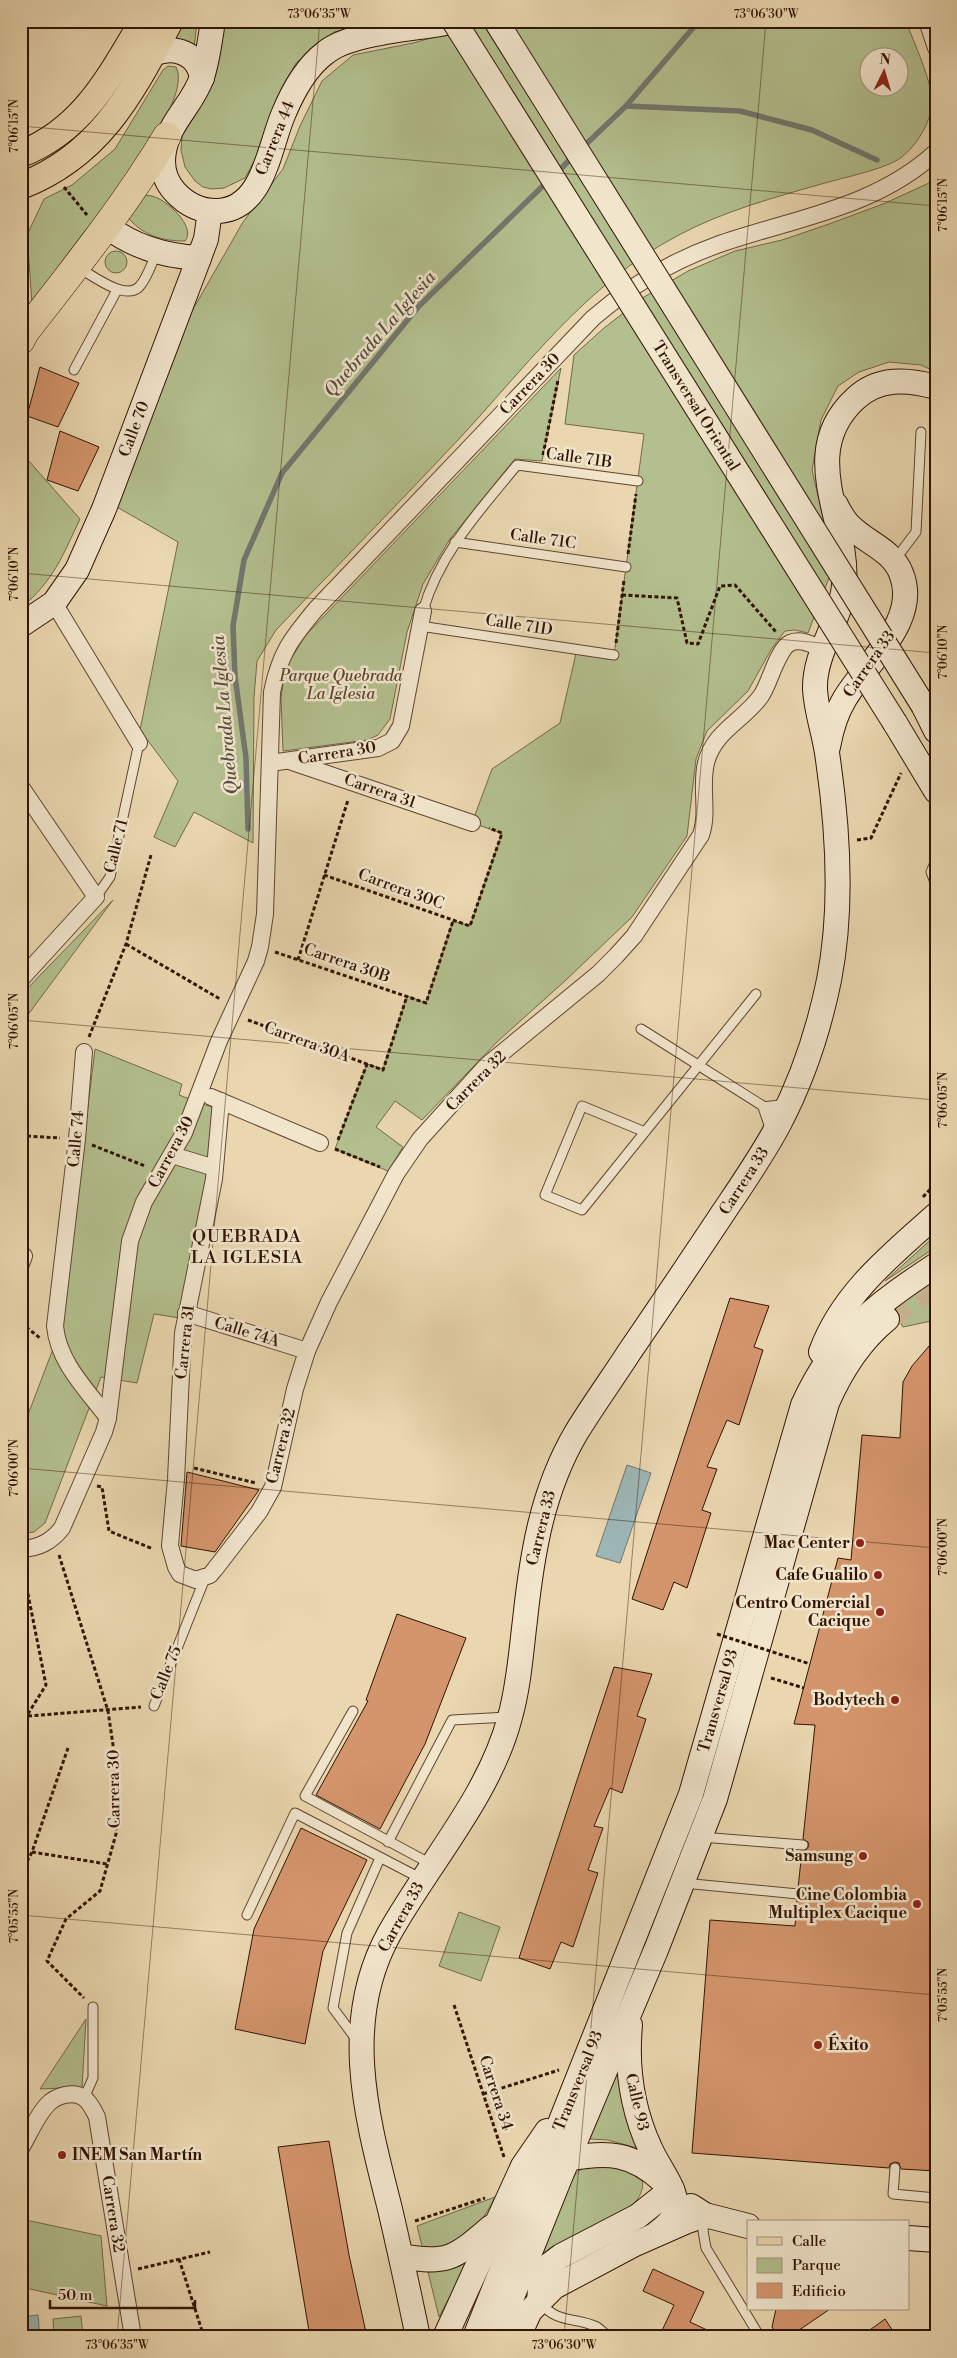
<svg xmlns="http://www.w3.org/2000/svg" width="957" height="2358" viewBox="0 0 957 2358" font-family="'Libre Bodoni',serif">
<rect width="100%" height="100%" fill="#ead7b0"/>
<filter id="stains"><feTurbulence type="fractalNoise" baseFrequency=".004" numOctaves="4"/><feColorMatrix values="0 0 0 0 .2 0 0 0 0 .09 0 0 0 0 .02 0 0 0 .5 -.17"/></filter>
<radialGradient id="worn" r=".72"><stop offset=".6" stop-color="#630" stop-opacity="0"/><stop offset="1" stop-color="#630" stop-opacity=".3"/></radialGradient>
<!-- green -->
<g fill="#b3bf8e" stroke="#726a48" fill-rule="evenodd">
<polygon points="183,21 197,21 194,49 172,37"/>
<polygon points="225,21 379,21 334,32 296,63 280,92 257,156 245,178 224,188 212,189 203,187 195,181 185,167 181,150 182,136 190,116 219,59"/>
<path d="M 492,21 L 906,21 C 913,41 933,83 932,103 C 931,122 917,145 902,157 C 886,169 846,177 825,183 C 776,197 723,211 677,236 C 586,284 526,367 458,440 C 398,504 336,567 276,630 L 257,661 L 254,697 L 253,843 L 194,812 L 175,847 L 154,837 L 178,781 L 140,730 L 178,542 L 117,507 L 192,311 L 243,222 L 283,169 L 300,126 L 322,81 L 353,55 L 413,43 ZM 870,58 L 900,58 L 900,88 L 870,88 Z"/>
<path d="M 168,66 L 176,67 C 194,100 106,205 84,232 C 66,255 49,280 32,303 L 27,235 L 44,199 L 72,185 L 115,149 L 163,70 Z"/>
<polygon points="936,176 936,372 921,365 889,362 859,372 838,386 821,420 812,470 824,522 832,570 808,633 795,630 785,631 772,648 748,691 707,731 696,759 687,836 632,917 566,980 498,1041 422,1120 395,1101 376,1127 403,1147 388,1171 335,1149 367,1064 383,1069 407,996 426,1003 453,921 470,926 502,833 472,823 492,769 560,723 577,649 614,655 644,434 565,424 574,355 604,328 644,297 688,271 735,251 782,240 829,224 883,204 927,184"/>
<path d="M 141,196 C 144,196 149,195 152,196 C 166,199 197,227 185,241 C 162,241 145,236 129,219 L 130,209 Z"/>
<circle cx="116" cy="262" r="11"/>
<polygon points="561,368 542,461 515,459 450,539 423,584 407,632 390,719 378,735 367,740 283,751 281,698 285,669 305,636"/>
<path d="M 21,452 L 80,519 C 62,557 54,580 21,608 Z"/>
<polygon points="113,900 30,1012 21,1025 21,995"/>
<polygon points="95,1049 182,1084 179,1095 214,1108 205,1185 180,1318 154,1314 137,1383 101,1377 45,1523 34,1532 21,1534 21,1433 61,1328"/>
<polygon points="936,1235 936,1247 885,1281"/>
<polygon points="936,1274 936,1320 903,1327 889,1303"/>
<polygon points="459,1912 500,1927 481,1981 439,1966"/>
<polygon points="86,2019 82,2087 40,2089"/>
<polygon points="618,2068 637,2148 608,2140 590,2139"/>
<path d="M 605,2163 L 641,2175 C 646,2189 639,2199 629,2209 L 542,2255 C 550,2234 562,2184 579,2171 C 586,2165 596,2164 605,2163 Z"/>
<path d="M 495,2197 C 486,2216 470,2238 450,2247 C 443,2250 431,2249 423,2250 L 417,2226 Z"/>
<polygon points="21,2219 101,2236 107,2306 21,2287"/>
<polygon points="470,2259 439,2317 428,2272 450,2269"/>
<polygon points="81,2316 83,2337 54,2337 53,2319"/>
</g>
<!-- water -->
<g fill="#9db7b7" stroke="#72766f">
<polygon points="627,1465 651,1473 620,1563 596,1556"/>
<polygon points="38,2315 40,2337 21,2337 21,2317"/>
</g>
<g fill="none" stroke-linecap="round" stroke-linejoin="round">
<!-- stream -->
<g stroke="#72766f" stroke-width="5.5">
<polyline points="626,106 740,111 812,130 877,160"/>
<polyline points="582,148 626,106 699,21"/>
<polyline points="557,173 573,156"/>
<polyline points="248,829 246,758 235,676 233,626 244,560 282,473 419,306 548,181"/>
</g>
</g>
<!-- building -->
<g fill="#d5956c" stroke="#311403">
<polygon points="40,367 79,383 58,427 27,416"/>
<polygon points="60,431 99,447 78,491 47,480"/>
<polygon points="730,1298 769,1306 754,1347 763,1350 739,1425 727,1420 707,1467 717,1469 702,1510 711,1513 687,1588 674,1582 663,1610 632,1599"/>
<polygon points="936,1338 936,2171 901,2169 899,2163 895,2162 890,2164 889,2168 692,2153 710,1920 795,1926 797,1900 801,1899 804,1895 803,1891 798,1888 802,1851 806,1850 809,1846 808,1842 803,1839 815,1725 794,1724 838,1558 851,1560 862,1435 900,1438 903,1382 912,1366"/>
<polygon points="187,1472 259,1490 215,1552 181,1546"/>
<polygon points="397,1614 466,1638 425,1744 380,1829 316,1795 368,1701 366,1700"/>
<polygon points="614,1667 652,1674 637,1716 646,1719 622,1793 610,1788 594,1826 603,1828 588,1870 598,1873 573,1947 561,1942 550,1969 519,1958"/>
<polygon points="301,1828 367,1860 323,1951 305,2044 235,2029 254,1929"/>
<polygon points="329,2141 349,2255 367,2337 310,2337 278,2147"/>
<polygon points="653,2269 704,2292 690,2322 722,2337 659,2337 674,2305 643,2291"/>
<polygon points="776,2309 830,2309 789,2337 778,2337 772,2327"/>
<polygon points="885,2319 897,2337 860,2337"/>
</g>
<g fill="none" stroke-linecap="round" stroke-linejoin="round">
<!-- secondary-tunnel -->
<polyline stroke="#c5b08d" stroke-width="24" stroke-dasharray="24 12" stroke-linecap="butt" points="887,1319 936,1285"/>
<defs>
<g id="lane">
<path d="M 79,268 C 92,275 125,301 139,287 C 147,279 152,262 157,252"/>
<polyline points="74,370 117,290"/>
<polyline points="455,542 626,567"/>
<polyline points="894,561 916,532 921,432"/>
<path d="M 423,611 C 439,554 480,510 517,465 L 638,481"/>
<polyline points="420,626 614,655"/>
<polyline points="936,860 931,872 936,885"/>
<polyline points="96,897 110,877 139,743"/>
<polyline points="641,1029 782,1118"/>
<polyline points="771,1131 763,1107 787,1104"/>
<polyline points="645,1132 582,1106 545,1195 582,1210 756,994"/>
<polyline points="154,1706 205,1578"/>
<polyline points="353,1711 305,1796 431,1864"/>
<polyline points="701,1837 803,1845"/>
<polyline points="388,1842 452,1720 508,1717"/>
<polyline points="683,1883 798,1894"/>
<polyline points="247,1915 295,1813 422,1879"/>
<polyline points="356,2039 333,2008 347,1933 380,1858"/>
<polyline points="84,2098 93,2078 93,2007"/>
<polyline points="895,2168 893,2194 936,2198"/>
<polyline points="705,2218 703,2231 706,2248 760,2337"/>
<path d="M 540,2302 C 558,2325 575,2316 597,2327 C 601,2330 605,2334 609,2337"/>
</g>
<g id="street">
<polyline points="927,21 936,48"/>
<polyline points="54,603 139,743"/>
<polyline points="292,762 472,823"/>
<polyline points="270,763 378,748 392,741 401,726 423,611"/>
<polyline points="21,787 96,897 21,979"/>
<path d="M 84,1052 L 77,1139 L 55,1326 C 58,1362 87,1390 108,1418"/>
<polyline points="211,1097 320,1143"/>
<path d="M 221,1101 L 214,1179 L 183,1333 L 176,1479 L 171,1534 L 170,1546 L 176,1567 L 180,1574 L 196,1580 L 210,1575 L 215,1569 L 259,1512 L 273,1487 L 295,1389 L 307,1351 L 329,1302 L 396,1174 L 420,1139 L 486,1066 L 598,974 L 616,956 L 634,936 L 701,835 C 709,812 700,787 706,763 C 714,731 743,721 761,696 C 770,683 777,650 790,643 C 801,638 813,645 823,650"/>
<polyline points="172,1155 215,1168"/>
<polyline points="21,1264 24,1256"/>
<polyline points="186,1313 307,1351"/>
<path d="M 21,1549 C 39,1548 51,1542 62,1528 L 104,1432 L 108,1418 L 130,1241 L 144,1202 L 184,1133 L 219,1041 L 256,961 L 260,947 L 265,914 L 272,692 C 280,653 291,639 316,609 L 593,318 C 629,287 672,261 717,245 C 793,218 874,209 936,152"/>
<path d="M 21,2148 C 29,2135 37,2115 48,2104 C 56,2096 73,2090 84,2098 C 90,2102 94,2111 97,2117 L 133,2337"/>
</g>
<g id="secondary">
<path d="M 213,21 C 210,39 208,59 202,77 C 193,104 169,122 164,151 C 161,167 164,180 175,192 C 186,204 200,211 216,211 C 263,211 269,148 283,115 C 292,93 305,68 325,53 C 351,31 421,29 456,21"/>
<path d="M 153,54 C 175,45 198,53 202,78"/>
<path d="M 108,227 C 135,248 165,256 199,258"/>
<polyline points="21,625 54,603 77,570 104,509 199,258 206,239 210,211"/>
<polyline points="923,705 936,731"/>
<polyline points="895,723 936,791"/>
<path d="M 828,747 C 831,730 835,715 844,700 C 865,663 921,621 901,573 C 892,550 867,543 851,527 C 844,521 840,513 836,505"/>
<path d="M 821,1352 C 842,1294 891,1255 936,1215"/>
<path d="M 630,2025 C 626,2068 632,2109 650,2148 C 658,2167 676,2187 676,2207 C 675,2220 665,2227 656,2234"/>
<path d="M 568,2159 C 608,2151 632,2153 663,2181"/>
<polyline points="691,2206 705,2215 748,2226"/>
<polyline points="908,2238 936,2240"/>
<path d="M 401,2256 C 448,2265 456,2257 491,2227"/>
<polyline points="539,2301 540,2289 549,2265 561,2256 638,2216 672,2189"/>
<path d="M 418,2337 C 409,2294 400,2252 390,2209 C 367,2118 340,2023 389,1934 C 428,1864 490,1795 510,1717 C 519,1685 521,1652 525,1620 C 532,1554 542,1491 576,1433 C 593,1405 612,1379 630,1351 C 661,1306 691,1261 721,1216 C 741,1186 762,1156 779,1124 C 802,1080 819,1029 829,980 C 843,909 838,826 827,753 C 824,732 816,711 815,689 C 814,652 841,621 844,585 C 850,521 796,454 855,399 C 878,377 907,379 936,387"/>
<polyline points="445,2337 523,2166 547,2131"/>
<path d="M 475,2337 L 691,1794 L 803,1405 C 835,1335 874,1306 936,1265"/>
<path d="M 496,2337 L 559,2180 L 656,1950 L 715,1799 L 827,1403 C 841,1371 860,1341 887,1319"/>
<polyline points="518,2337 530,2311 554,2287 635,2244 685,2222 705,2215"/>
</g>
<g id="primary">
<path d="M 21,154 C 84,129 110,76 143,21"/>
<path d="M 21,186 C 101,155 132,92 170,21"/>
</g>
<path id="highway" d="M 21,340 L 25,332 C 75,268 125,206 167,136"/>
</defs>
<!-- lane casing -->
<use href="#lane" stroke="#5f452e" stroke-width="11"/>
<!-- street casing -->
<use href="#street" stroke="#5f452e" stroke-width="18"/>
<!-- secondary casing -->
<use href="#secondary" stroke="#311403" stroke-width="26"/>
<!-- primary casing -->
<use href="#primary" stroke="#311403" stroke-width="28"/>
<!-- highway casing -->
<use href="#highway" stroke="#311403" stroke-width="29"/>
<!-- path -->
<g stroke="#311403" stroke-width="3" stroke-dasharray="4 2.5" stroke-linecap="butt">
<polyline points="64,187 87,215"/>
<polyline points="543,455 558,380"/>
<polyline points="628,554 636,494"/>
<polyline points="622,595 677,598 687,643 698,644 720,586 735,585 776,632"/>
<polyline points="616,643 624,580"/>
<polyline points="857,840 871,838 901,773"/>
<polyline points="324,875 470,926 502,833 489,828"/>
<polyline points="126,944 220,999"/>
<polyline points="275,952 426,1003 453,921"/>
<polyline points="298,960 348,800"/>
<polyline points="248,1020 383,1070 407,996"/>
<polyline points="89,1037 126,944 151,855"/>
<polyline points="21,1134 25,1136 60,1138"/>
<polyline points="338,1140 367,1064"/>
<polyline points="92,1145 145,1166"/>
<polyline points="335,1149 380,1167"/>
<polyline points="923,1197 936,1183"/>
<polyline points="21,1323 40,1338"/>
<polyline points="194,1468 256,1483"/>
<polyline points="97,1486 102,1487 109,1531 153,1549"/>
<polyline points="59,1555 108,1711 117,1772 116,1834 100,1891 66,1919 47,1961 84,1998"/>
<polyline points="771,1678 804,1688"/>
<polyline points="28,1716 141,1707"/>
<polyline points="21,1725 46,1685 22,1564"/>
<polyline points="32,1852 107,1864"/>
<polyline points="21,1873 32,1852 68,1748"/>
<polyline points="454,2005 504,2157"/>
<polyline points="483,2094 559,2070"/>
<polyline points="415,2221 485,2198"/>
<polyline points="179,2259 204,2337"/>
<polyline points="138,2269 210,2252"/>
</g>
<!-- lane -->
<use href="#lane" stroke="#f1e5cc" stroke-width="9"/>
<!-- street -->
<use href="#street" stroke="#f1e5cc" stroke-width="16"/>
<!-- secondary -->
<use href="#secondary" stroke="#f1e5cc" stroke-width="24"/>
<!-- primary -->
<use href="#primary" stroke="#ead7b0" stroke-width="26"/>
<!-- highway -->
<use href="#highway" stroke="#ead7b0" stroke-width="28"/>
<defs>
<g id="secondary-bridge">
<polyline points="454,21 895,723"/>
<polyline points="496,21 923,705"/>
</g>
</defs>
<!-- secondary-bridge casing -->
<use href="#secondary-bridge" stroke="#311403" stroke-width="26" stroke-linecap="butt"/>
<!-- path-bridge -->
<polyline stroke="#311403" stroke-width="3" stroke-dasharray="4 2.5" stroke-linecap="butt" points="717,1634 810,1664"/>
<!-- secondary-bridge -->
<use href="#secondary-bridge" stroke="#f1e5cc" stroke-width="24"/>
</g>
<!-- ticks -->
<path fill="none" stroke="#311403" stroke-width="1" stroke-opacity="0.45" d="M 21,126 L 936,206M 21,573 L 936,653M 21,1020 L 936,1100M 21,1468 L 936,1548M 21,1915 L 936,1995M 117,2337 L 320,21M 564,2337 L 766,21"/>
<!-- markers -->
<g fill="#8f2418" stroke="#f1e5cc" stroke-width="2">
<circle cx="860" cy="1543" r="5"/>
<circle cx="878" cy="1575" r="5"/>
<circle cx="880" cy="1612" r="5"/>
<circle cx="895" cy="1700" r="5"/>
<circle cx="863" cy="1856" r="5"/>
<circle cx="917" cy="1904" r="5"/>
<circle cx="818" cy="2045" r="5"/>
<circle cx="62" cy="2155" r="5"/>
</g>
<g text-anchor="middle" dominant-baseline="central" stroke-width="5" stroke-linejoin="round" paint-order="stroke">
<!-- street labels -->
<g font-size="16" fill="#311403" stroke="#f1e5cc">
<text transform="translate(275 138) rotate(-68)">Carrera 44</text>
<text transform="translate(530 384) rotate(-46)">Carrera 30</text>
<text transform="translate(696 406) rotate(58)">Transversal Oriental</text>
<text transform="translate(134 429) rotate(-69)">Calle 70</text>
<text transform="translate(579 458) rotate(8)">Calle 71B</text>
<text transform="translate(543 539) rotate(8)">Calle 71C</text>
<text transform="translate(519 625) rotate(9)">Calle 71D</text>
<text transform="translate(869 664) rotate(-55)">Carrera 33</text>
<text transform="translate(337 753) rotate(-9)">Carrera 30</text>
<text transform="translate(380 791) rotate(19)">Carrera 31</text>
<text transform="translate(116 846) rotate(-76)">Calle 71</text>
<text transform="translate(401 889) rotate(20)">Carrera 30C</text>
<text transform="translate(347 963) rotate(19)">Carrera 30B</text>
<text transform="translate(307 1042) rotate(20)">Carrera 30A</text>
<text transform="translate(476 1081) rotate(-45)">Carrera 32</text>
<text transform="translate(76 1139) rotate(-85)">Calle 74</text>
<text transform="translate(171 1152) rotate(-62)">Carrera 30</text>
<text transform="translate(744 1181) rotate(-57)">Carrera 33</text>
<text transform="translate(247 1332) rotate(17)">Calle 74A</text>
<text transform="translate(185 1342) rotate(-84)">Carrera 31</text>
<text transform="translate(281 1446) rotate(-76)">Carrera 32</text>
<text transform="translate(541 1528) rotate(-76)">Carrera 33</text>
<text transform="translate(166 1673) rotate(-68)">Calle 75</text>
<text transform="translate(718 1701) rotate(-74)">Transversal 93</text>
<text transform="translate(114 1789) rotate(-91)">Carrera 30</text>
<text transform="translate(401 1917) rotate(-61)">Carrera 33</text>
<text transform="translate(578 2081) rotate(-68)">Transversal 93</text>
<text transform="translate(496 2093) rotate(72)">Carrera 34</text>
<text transform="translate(637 2102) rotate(77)">Calle 93</text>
<text transform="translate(113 2214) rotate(81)">Carrera 32</text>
</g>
<!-- park labels -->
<g font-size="16" font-style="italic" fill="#58472d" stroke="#f1e5cc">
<text x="341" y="676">Parque Quebrada<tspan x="341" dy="18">La Iglesia</tspan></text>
</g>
<!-- poi labels -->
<g font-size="16" font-weight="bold" fill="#311403" stroke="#f1e5cc" text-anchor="end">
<text x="850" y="1543">Mac Center</text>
<text x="868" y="1575">Cafe Gualilo</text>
<text x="870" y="1603">Centro Comercial<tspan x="870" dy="18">Cacique</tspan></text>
<text x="885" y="1700">Bodytech</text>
<text x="853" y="1856">Samsung</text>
<text x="907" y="1895">Cine Colombia<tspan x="907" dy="18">Multiplex Cacique</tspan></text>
<text x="828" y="2045" text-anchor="start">Éxito</text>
<text x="72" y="2155" text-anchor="start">INEM San Martín</text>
</g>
<!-- water labels -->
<g font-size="18" font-style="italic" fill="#574d42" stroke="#f1e5cc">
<text transform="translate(380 334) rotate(-49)">Quebrada La Iglesia</text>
<text transform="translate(225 715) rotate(-95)">Quebrada La Iglesia</text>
</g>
<!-- neighbourhood labels -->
<g font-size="18" letter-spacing="1" fill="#311403" stroke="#f1e5cc">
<text x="247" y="1236">QUEBRADA<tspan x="247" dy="21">LA IGLESIA</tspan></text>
</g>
</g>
<!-- margin -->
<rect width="957" height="2358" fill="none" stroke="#ead7b0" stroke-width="55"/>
<!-- legend -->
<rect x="747" y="2220" width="162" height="90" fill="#f1e5cc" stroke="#a4917c"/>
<rect x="757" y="2237" width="25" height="8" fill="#ead7b0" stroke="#a4917c"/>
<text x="792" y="2246" font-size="15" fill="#311403">Calle</text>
<rect x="757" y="2258" width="25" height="15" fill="#b3bf8e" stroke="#a4917c"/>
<text x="792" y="2270" font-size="15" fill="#311403">Parque</text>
<rect x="757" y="2283" width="25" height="15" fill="#d5956c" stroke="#a4917c"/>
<text x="792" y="2296" font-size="15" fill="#311403">Edificio</text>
<!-- north arrow -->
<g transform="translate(884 72) rotate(5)"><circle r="24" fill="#f1e5cc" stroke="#a4917c"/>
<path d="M0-4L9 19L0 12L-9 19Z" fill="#8f2418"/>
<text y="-8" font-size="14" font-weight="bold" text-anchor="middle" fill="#311403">N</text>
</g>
<!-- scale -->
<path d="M50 2300v8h145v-8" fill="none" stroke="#311403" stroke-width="2.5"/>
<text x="58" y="2300" font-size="15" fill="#311403" stroke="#f1e5cc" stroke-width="4" paint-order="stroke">50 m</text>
<rect x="28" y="28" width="902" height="2302" fill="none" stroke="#311403" stroke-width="2"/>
<g font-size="12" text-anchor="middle" fill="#311403">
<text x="319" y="18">73°06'35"W</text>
<text x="766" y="18">73°06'30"W</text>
<text transform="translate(14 126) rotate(-90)" y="4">7°06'15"N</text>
<text transform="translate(943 205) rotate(-90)" y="4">7°06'15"N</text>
<text transform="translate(14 574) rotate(-90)" y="4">7°06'10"N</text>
<text transform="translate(943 652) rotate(-90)" y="4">7°06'10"N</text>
<text transform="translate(14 1021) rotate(-90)" y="4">7°06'05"N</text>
<text transform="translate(943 1100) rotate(-90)" y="4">7°06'05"N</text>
<text transform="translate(14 1468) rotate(-90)" y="4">7°06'00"N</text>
<text transform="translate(943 1547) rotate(-90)" y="4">7°06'00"N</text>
<text transform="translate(14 1916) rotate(-90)" y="4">7°05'55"N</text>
<text transform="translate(943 1995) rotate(-90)" y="4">7°05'55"N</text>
<text x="117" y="2349">73°06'35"W</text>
<text x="564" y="2349">73°06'30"W</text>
</g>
<rect width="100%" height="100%" filter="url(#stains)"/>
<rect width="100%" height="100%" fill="url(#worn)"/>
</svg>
